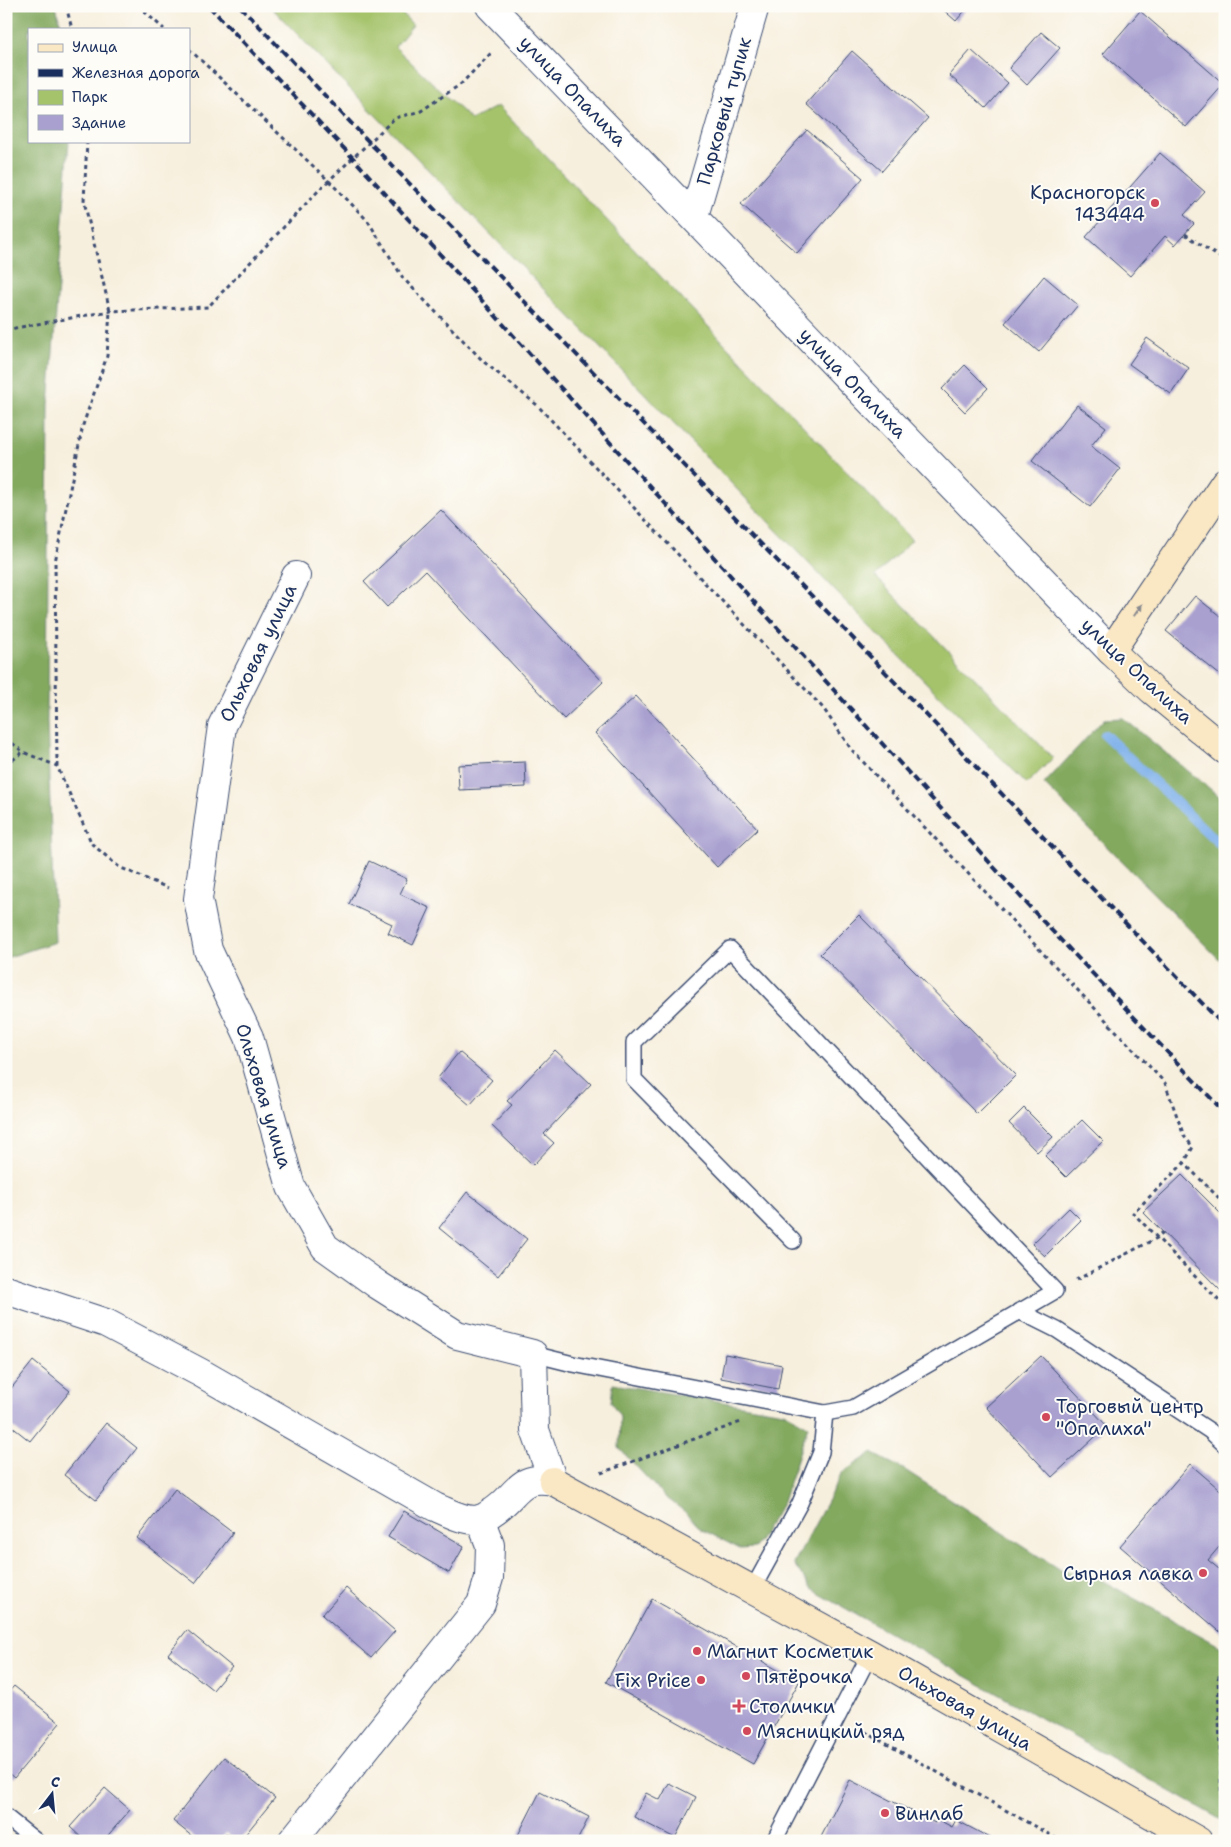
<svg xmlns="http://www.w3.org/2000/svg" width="1231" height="1847" viewBox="0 0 1231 1847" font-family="'Shantell Sans',sans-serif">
<rect width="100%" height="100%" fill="#fdfcf7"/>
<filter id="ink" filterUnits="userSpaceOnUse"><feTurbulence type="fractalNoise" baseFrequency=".02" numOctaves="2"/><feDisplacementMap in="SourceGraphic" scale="10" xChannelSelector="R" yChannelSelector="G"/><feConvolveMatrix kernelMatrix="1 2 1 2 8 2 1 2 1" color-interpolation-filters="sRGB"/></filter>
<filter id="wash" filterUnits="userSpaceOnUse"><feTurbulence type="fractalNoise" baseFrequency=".0096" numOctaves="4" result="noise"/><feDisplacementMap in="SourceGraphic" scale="20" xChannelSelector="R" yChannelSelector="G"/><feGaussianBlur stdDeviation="1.12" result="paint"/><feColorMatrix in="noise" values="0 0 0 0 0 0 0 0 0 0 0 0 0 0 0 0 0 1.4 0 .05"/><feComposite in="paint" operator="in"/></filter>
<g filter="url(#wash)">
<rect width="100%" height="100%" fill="#f7efdd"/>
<!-- green -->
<polygon fill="#a4c36a" stroke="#607964" points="270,6 395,6 413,25 395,47 471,120 498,106 912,540 875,576 1053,758 1027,784 844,600"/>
<!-- forest -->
<g fill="#83a95e" stroke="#4f6c5e">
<polygon points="6,6 56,6 62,29 29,29 29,141 69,141 49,405 47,722 55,942 6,958"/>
<polygon points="1123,718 1225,801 1225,965 1044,784 1104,719"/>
<polygon points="613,1384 784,1412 808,1426 783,1502 755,1548 740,1549 701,1529 684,1511 664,1496 619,1448 620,1416 611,1402"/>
<polygon points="872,1453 905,1470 1060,1570 1096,1577 1225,1649 1225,1822 811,1589 794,1564 842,1473"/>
</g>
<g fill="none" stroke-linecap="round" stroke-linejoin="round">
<!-- stream -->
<polyline stroke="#7eb0ea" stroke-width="10" points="1105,735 1225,849"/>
</g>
<g id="blocks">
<!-- building -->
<g fill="#a9a0d0">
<polygon points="939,6 969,6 956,21"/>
<polygon points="1140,11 1224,84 1186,127 1103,54"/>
<polygon points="1041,32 1060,48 1027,85 1009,68"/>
<polygon points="971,50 1008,83 986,108 949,75"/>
<polygon points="852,51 928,118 882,171 806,104"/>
<polygon points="807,130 863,178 797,253 741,204"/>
<polygon points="1160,153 1205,192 1184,215 1194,224 1190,228 1175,245 1165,236 1130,276 1086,237"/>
<polygon points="1044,276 1078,305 1039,352 1005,323"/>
<polygon points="1147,338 1189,368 1171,394 1129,364"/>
<polygon points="965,365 988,388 965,412 942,389"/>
<polygon points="1077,405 1106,427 1091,446 1120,469 1090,507 1032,461"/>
<polygon points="441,510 603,682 564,719 425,571 387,607 364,582"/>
<polygon points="1195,596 1225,620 1225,671 1221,676 1166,631"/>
<polygon points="636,696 758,829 717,867 595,733"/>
<polygon points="525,762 526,787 459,790 458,765"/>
<polygon points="369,861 407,879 400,894 430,908 413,945 388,933 392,924 349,904"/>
<polygon points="859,915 1016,1075 977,1114 820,954"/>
<polygon points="555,1050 591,1084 544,1134 554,1143 533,1165 492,1126 512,1105 507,1101"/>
<polygon points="459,1052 492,1080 470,1105 438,1078"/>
<polygon points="1024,1108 1053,1137 1037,1152 1009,1123"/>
<polygon points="1082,1120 1103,1141 1066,1177 1045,1156"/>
<polygon points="1182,1175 1225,1218 1225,1295 1143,1212"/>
<polygon points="467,1192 527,1239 498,1276 439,1228"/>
<polygon points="1069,1208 1081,1220 1045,1256 1032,1244"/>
<polygon points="725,1354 782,1365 778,1389 721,1378"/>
<polygon points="1041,1356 1107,1426 1052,1477 986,1407"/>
<polygon points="33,1361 70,1391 30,1441 6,1422 6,1395"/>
<polygon points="106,1423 137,1448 96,1500 64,1475"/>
<polygon points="1190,1464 1225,1494 1225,1540 1208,1560 1225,1574 1225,1636 1120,1546"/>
<polygon points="175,1489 233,1533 195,1583 137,1538"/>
<polygon points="404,1511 464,1546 449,1573 388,1537"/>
<polygon points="346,1588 395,1631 371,1658 322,1615"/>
<polygon points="652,1599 799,1682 753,1764 606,1682"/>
<polygon points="187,1630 232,1667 213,1690 168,1654"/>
<polygon points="14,1686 60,1723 14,1778 6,1771 6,1695"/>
<polygon points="224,1757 275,1798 240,1841 236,1841 226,1833 219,1841 198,1841 173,1821"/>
<polygon points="850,1780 935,1823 937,1819 952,1827 956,1820 996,1841 819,1841"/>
<polygon points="669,1783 696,1797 675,1838 634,1817 646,1793 660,1800"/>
<polygon points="105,1788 130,1810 103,1841 85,1841 70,1827"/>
<polygon points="540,1792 589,1817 577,1841 515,1841"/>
</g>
</g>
</g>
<g filter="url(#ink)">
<use href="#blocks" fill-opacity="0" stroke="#3c4c71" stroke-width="1"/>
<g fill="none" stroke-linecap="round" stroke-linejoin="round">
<defs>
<g id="lane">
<polyline points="1019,1311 1057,1330 1210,1431 1225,1445"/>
<polyline points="533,1354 573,1364 825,1413 853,1408 1055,1291 730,949 634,1042 634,1079 793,1241"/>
<polyline points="752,1590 800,1503 821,1452 825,1413"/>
<polyline points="6,1817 36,1841"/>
<polyline points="774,1841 870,1654"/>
</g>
<g id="street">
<polyline points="490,6 1111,651"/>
<polyline points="694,216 755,6"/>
<polyline points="296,576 222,726 198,899 208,950 249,1037 291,1187 325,1247 378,1285 457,1335 533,1354 535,1430 553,1481"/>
<path d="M 6,1290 L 106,1323 L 201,1373 L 435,1507 C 448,1512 466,1523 480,1519 C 484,1518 488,1515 491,1513 C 518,1497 516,1474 553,1481"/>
<polyline points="292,1841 481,1604 489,1578 490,1545 480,1519"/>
</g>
<g id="secondary">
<polyline points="1225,482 1111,651 1152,690 1225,750"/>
<polyline points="553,1481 870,1654 1198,1841"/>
</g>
</defs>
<!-- lane casing -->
<use href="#lane" stroke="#3c4c71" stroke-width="18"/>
<!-- street casing -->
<use href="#street" stroke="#3c4c71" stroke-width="30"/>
<!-- secondary casing -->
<use href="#secondary" stroke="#3c4c71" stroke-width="30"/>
<!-- path -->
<g stroke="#3c4c71" stroke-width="3" stroke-dasharray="4 4" stroke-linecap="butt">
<polyline points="66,6 72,29"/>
<polyline points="138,6 164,29"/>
<polyline points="189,49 329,181 368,221 403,278 484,362 537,405 823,708 851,749 1165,1083 1184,1136 1193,1147 1184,1163"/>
<polyline points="87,141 84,201 110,311 107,356 83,425 55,562 57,766 92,844 119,867 168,888"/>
<polyline points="1185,234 1225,261"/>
<polyline points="6,332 15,328 110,311 208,307 320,189 395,118 421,111 461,84 493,51"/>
<polyline points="6,738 23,752 57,766"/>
<polyline points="6,765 23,752"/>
<polyline points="1225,1204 1184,1163 1133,1213 1225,1307"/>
<polyline points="1221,1252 1225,1255"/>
<polyline points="1076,1280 1157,1238 1163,1232"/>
<polyline points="601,1473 741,1422"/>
<polyline points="858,1728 1061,1841"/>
<polyline points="1222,1823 1218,1679 1225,1663"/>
</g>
<!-- lane -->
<use href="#lane" stroke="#fff" stroke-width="15"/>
<!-- street -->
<use href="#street" stroke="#fff" stroke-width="28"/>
<!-- secondary -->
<use href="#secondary" stroke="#fae7c3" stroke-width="28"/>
<!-- rail -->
<g stroke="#1b2f5e" stroke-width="4" stroke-dasharray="8 4" stroke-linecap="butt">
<polyline points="209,6 353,158 1038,916 1225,1113"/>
<polyline points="240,6 370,143 844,629 1225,1027"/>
</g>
</g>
<!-- one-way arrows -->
<defs><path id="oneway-solid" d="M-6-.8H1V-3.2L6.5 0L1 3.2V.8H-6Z" transform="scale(1.25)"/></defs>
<use fill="#8a8b90" href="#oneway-solid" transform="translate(1138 610) rotate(-56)"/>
</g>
<!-- markers -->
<g fill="#d1495b" stroke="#fdfcf7" stroke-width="2">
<circle cx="1155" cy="203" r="5"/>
<circle cx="1046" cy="1417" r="5"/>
<circle cx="1203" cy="1573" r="5"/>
<circle cx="697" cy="1651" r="5"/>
<circle cx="746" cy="1676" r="5"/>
<circle cx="701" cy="1680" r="5"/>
<path d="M736.5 1698.5h5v5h5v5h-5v5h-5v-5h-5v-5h5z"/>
<circle cx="747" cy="1731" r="5"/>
<circle cx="885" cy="1813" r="5"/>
</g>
<g text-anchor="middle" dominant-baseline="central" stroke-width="4" stroke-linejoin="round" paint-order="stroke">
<!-- street labels -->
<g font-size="19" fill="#1b2f5e" stroke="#fdfcf7">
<text transform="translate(573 91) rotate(46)">улица Опалиха</text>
<text transform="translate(724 111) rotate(-74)">Парковый тупик</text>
<text transform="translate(853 383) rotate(46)">улица Опалиха</text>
<text transform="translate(258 653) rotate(-64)">Ольховая улица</text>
<text transform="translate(1137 671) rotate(43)">улица Опалиха</text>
<text transform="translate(264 1096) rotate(73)">Ольховая улица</text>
<text transform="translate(965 1708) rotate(30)">Ольховая улица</text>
</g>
<!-- poi labels -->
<g font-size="19" fill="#1b2f5e" stroke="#fdfcf7" text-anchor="start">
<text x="1145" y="192" text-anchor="end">Красногорск<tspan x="1145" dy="22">143444</tspan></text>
<text x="1056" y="1406">Торговый центр<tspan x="1056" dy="22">"Опалиха"</tspan></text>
<text x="1193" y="1573" text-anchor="end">Сырная лавка</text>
<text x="707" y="1651">Магнит Косметик</text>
<text x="756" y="1676">Пятёрочка</text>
<text x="691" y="1680" text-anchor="end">Fix Price</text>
<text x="749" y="1706">Столички</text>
<text x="757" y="1731">Мясницкий ряд</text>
<text x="895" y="1813">Винлаб</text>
</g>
</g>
<!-- margin -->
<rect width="1231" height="1847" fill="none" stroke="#fdfcf7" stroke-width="25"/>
<!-- legend -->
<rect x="28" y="28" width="162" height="115" fill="#fdfcf7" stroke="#a3aaba"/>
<rect x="38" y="44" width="25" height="8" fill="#fae7c3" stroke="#a3aaba"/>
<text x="72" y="52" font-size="15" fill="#1b2f5e">Улица</text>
<rect x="38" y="69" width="25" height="8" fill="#1b2f5e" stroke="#a3aaba"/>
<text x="72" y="78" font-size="15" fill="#1b2f5e">Железная дорога</text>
<rect x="38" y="90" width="25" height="15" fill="#a4c36a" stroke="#a3aaba"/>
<text x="72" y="102" font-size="15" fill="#1b2f5e">Парк</text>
<rect x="38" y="115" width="25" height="15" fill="#a9a0d0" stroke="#a3aaba"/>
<text x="72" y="128" font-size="15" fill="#1b2f5e">Здание</text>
<!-- north arrow -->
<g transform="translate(52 1794) rotate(16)" stroke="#fdfcf7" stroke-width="4" paint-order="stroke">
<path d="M0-4L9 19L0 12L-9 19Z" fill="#1b2f5e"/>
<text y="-8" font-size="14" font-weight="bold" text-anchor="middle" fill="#1b2f5e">С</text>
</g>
</svg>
